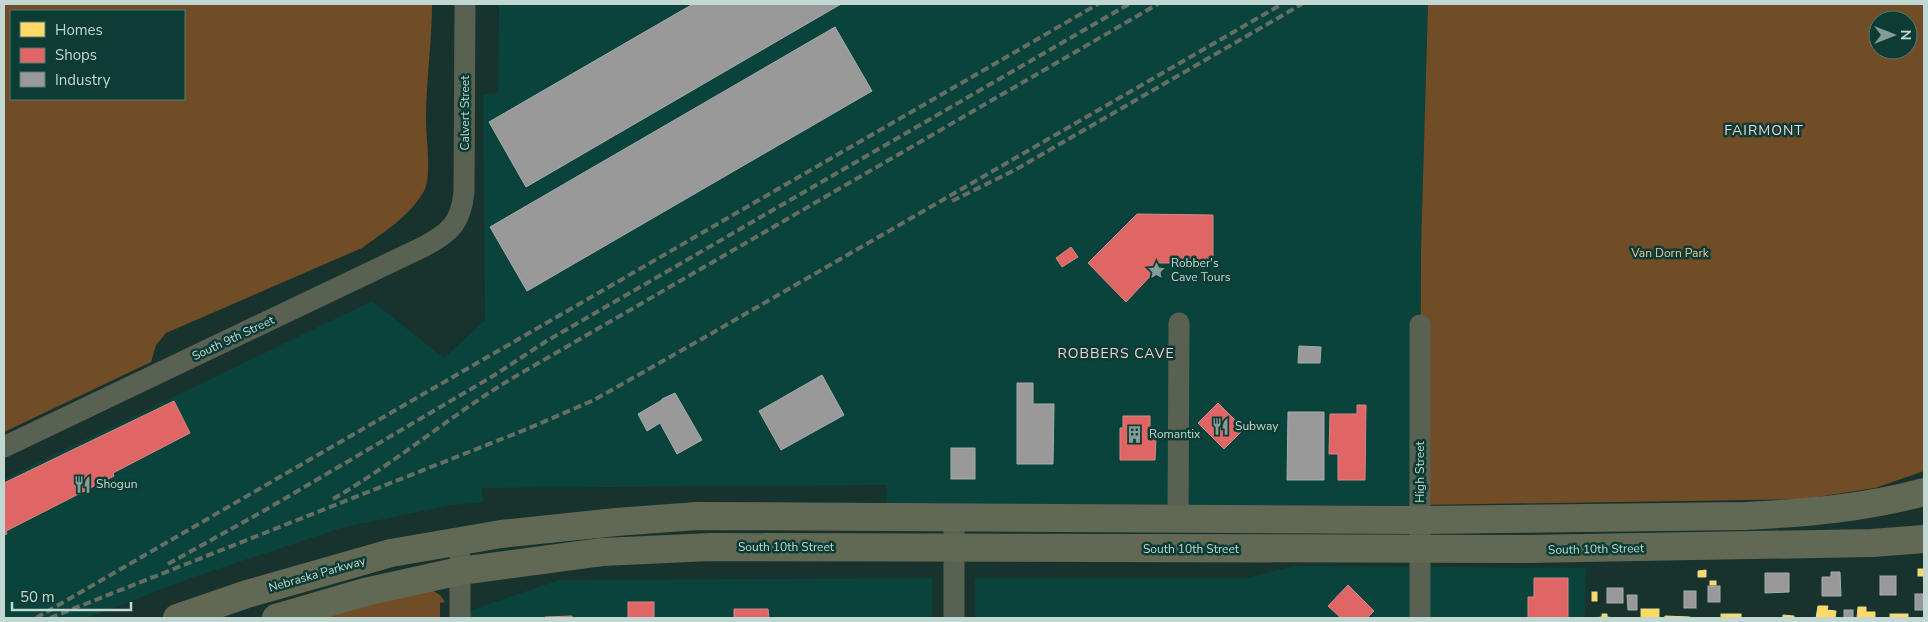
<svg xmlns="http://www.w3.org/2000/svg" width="1928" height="622" viewBox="0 0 1928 622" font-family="'Nunito Sans',sans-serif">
<rect width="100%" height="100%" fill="#18322d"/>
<!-- built -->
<g fill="#09433c">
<polygon points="499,4 1428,4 1421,249 1420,505 886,506 887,485 482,488 483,502 447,506 341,528 194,577 87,618 4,618 4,479 372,301 444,358 485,320 483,94 498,93"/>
<polygon points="1295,566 1586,568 1585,618 975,618 975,578 1246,578"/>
<polygon points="932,578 932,618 460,618 460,614 559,580"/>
</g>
<!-- green -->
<g fill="#714d27" fill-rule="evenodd">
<path d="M 4,4 L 432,4 C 432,42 426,81 426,119 C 426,138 432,176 424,191 C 410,216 384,232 362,248 L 166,333 L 156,345 L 151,362 L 4,432 ZM 11,11 L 184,11 L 184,99 L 11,99 Z"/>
<path d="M 1428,4 L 1924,4 L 1924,471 L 1875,488 L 1804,499 L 1420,505 L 1421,249 ZM 1878,20 L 1908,20 L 1908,50 L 1878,50 Z"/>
<polygon points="432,590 440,595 445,602 440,603 440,618 308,618"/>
</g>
<!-- homes -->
<g fill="#ffd966" stroke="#ecd886">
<rect x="1918" y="569" width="6" height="7"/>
<polygon points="1706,570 1706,577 1698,577 1698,571"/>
<rect x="1710" y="581" width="6" height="4"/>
<rect x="1592" y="592" width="5" height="9"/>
<polygon points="1818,606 1828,606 1827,610 1836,611 1835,618 1816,618"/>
<polygon points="1858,607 1866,607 1866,612 1875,612 1875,618 1857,618"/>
<rect x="1641" y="609" width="18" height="9"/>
<polygon points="1602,614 1607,614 1607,617 1615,618 1593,618 1602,617"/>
<rect x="1721" y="614" width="20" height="4"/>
<rect x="1890" y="614" width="18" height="4"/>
<polygon points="1783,615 1794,616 1794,618 1783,618"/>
<polygon points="1665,616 1690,617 1690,618 1665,618"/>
</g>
<!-- shops -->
<g fill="#e06666" stroke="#d68886">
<polygon points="1137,214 1213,215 1213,263 1156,263 1153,265 1157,269 1126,302 1088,263"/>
<polygon points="1071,247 1078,257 1062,267 1056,258"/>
<polygon points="174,401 190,433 113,473 114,476 6,531 7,534 4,535 4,483"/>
<polygon points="1218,403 1244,429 1224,449 1198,423"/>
<polygon points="1357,405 1366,405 1365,480 1338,480 1338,454 1329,454 1330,414 1357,414"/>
<polygon points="1123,416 1150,416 1150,439 1156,439 1155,460 1120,460 1120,428 1123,428"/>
<polygon points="1534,578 1568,578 1568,618 1528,618 1528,597 1534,597"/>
<polygon points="1348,585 1374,611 1367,618 1341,618 1328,606"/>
<rect x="628" y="602" width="26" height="16"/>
<polygon points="734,609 768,609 769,618 734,618"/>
<polygon points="572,616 572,618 545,618 545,617"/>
</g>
<!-- industry -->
<g fill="#999" stroke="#a5acaa">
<polygon points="693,4 841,4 526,187 489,122"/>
<polygon points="835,27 872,91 527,291 490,227"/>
<polygon points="1299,346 1321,347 1320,363 1298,363"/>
<polygon points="822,375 844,415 781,450 759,411"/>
<polygon points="1017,383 1033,383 1033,404 1054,404 1053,464 1017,464"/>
<polygon points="675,393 702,440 677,454 660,423 647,431 638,414 662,400 662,399"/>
<polygon points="1288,412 1324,412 1324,480 1287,480"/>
<rect x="951" y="448" width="24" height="31"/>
<polygon points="1831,572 1840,572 1841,596 1822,596 1822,577 1831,577"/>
<polygon points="1765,573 1789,573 1789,592 1765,593"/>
<rect x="1880" y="576" width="16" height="19"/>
<rect x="1708" y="586" width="12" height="16"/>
<rect x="1607" y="588" width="16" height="15"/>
<rect x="1684" y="591" width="12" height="17"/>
<rect x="1915" y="594" width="9" height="16"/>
<polygon points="1627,595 1637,595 1637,610 1628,610"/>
<rect x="1844" y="610" width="9" height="8"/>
</g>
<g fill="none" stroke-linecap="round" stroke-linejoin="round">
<!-- minor -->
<g stroke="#596153" stroke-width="21">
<path d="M 4,447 L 425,246 C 451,232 461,222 464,192 L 465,4"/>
<polyline points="1178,519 1179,323"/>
<polyline points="460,558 460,618"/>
<polyline points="954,618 954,518"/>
<polyline points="1420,618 1420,325"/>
</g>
<!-- major -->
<g stroke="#616955" stroke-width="28">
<path d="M 177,618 L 247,594 L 391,553 L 501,534 L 616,522 L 697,516 L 1420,520 L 1745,516 C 1805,513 1866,508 1924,492"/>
<polyline points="276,618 365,592 460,571 602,552 711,547 1527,549 1872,543 1924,539"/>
</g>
<!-- rail -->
<g stroke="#646e65" stroke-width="4" stroke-dasharray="8 4" stroke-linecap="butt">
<polyline points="952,201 1015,170 1302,4"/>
<path d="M 333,499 C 395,463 450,416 511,379 L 1158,4"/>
<polyline points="168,564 267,509 493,376 545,342 1129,4"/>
<polyline points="36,618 1098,4"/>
<polyline points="50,618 527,429 594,400 714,332 1282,4"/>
</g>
</g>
<!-- icons -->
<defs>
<symbol id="sight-bare" viewBox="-9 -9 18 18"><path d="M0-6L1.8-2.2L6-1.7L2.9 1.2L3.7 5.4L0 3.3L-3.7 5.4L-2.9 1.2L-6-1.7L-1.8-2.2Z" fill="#859d98" stroke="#0d3c35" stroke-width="2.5" paint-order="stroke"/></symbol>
<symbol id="restaurant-bare" viewBox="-9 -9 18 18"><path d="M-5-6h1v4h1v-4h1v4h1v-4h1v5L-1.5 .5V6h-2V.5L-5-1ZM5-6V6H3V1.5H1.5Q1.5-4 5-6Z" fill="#859d98" stroke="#0d3c35" stroke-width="2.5" paint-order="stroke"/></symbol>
<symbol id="building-bare" viewBox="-9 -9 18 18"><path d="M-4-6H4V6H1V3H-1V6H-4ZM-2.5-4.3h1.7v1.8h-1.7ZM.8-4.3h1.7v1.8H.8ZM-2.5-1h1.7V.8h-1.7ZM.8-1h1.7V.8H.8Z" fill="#859d98" stroke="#0d3c35" stroke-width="2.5" paint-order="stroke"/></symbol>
</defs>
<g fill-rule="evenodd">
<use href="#sight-bare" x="1144" y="258" width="25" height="25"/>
<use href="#restaurant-bare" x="1208" y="414" width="25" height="25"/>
<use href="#building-bare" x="1122" y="422" width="25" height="25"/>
<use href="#restaurant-bare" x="70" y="472" width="25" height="25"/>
</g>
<g text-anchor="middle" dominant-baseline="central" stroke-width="5" stroke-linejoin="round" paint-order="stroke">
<!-- street labels -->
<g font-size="12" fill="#c0d7d2" stroke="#0d3c35">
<text transform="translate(465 113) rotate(-90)">Calvert Street</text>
<text transform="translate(233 338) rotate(-25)">South 9th Street</text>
<text transform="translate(1420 472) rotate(-90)">High Street</text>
<text x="786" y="547">South 10th Street</text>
<text x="1191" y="549">South 10th Street</text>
<text transform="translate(1596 549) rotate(-1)">South 10th Street</text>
<text transform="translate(317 574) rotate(-16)">Nebraska Parkway</text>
</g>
<!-- park labels -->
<g font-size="12" fill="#f1c4a0" stroke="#0d3c35">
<text x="1670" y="253">Van Dorn Park</text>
</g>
<!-- poi labels -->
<g font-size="12" fill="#c0d7d2" stroke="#0d3c35" text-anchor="start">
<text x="1171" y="263">Robber's<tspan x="1171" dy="14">Cave Tours</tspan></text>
<text x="1235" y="426">Subway</text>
<text x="1149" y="434">Romantix</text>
<text x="96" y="484">Shogun</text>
</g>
<!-- neighbourhood labels -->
<g font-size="14" letter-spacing="1" fill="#f5d2db" stroke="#0d3c35">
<text x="1764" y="130">FAIRMONT</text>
<text x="1116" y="353">ROBBERS CAVE</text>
</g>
</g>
<!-- border -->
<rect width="1928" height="622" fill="none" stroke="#c0d7d2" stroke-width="10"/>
<!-- legend -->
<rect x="10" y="10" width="175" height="90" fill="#0d3c35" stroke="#557a74"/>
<rect x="20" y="22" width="25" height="15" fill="#ffd966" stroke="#557a74"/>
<text x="55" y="35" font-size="15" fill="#c0d7d2">Homes</text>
<rect x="20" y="48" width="25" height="15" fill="#e06666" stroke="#557a74"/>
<text x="55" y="60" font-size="15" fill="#c0d7d2">Shops</text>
<rect x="20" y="72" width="25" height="15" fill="#999999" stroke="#557a74"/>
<text x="55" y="85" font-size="15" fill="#c0d7d2">Industry</text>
<!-- north arrow -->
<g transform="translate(1893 35) rotate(90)"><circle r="24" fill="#0d3c35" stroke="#557a74"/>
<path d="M0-4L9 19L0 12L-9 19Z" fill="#859d98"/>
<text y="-8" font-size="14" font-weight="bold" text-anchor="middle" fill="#c0d7d2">N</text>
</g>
<!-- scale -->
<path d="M12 602v8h119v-8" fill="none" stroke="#c0d7d2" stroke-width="2.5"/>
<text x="20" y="602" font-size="15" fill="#c0d7d2" stroke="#0d3c35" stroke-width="4" paint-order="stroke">50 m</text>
</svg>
